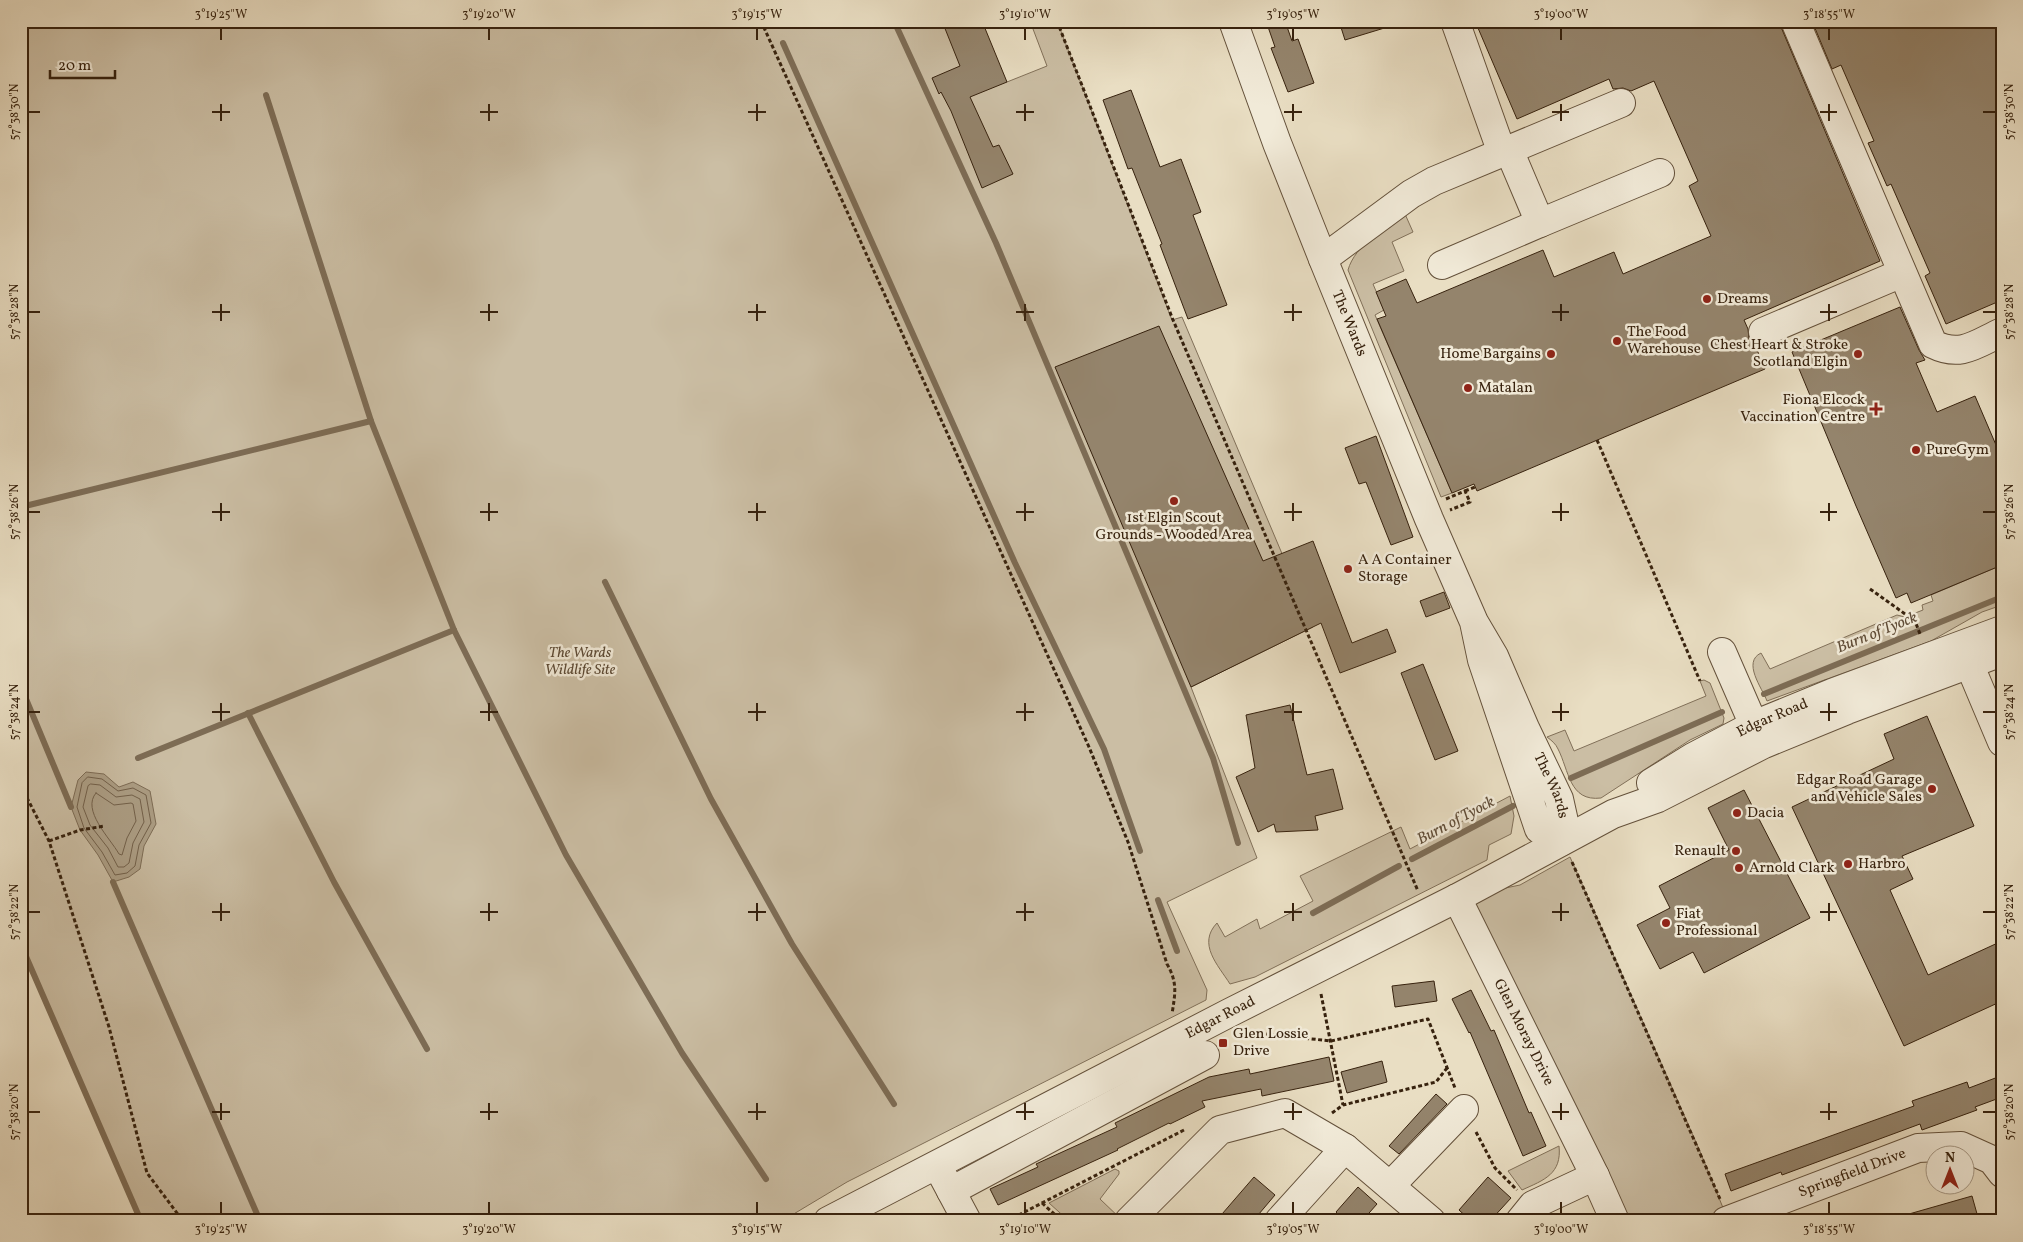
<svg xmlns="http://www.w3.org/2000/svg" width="2023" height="1242" viewBox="0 0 2023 1242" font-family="Vollkorn,serif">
<rect width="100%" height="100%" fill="#e9dec3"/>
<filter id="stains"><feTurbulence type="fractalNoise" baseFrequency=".004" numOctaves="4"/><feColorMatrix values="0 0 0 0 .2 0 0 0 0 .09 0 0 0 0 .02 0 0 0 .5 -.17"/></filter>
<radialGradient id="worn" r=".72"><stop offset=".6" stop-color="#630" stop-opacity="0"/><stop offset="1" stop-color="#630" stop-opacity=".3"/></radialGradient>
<!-- green -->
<g fill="#cbbea4" stroke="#817059">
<polygon points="21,21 942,21 1007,82 1047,66 1030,21 1057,21 1172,320 1182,317 1313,627 1191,687 1257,858 1167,902 1207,990 1206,1000 847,1182 782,1221 141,1221 21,945"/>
<path d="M 1405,214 L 1413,232 L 1392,242 L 1404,271 L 1373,284 L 1384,310 L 1375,315 L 1452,493 L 1441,497 L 1348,270 C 1355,245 1385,228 1405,214 Z"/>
<path d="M 2002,565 L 2002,605 L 1982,612 L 1931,641 L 1767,701 C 1762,688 1742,662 1761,653 L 1770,669 L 1897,615 L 1905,617 L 1923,610 L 1922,605 L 1933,601 L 1931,595 Z"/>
<path d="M 1704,680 L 1710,683 L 1724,718 L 1723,724 L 1690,740 L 1601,798 C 1569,802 1569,770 1558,749 C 1556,744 1551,740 1547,737 L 1565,730 L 1574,751 L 1706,696 L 1700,681 Z"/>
<path d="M 1510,796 L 1514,816 L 1511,834 L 1489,845 L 1487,860 L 1255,977 L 1230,984 C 1218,965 1197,944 1217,923 L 1225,937 L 1257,919 L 1260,929 L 1313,901 L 1300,876 L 1401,827 L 1410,849 Z"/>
<polygon points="1570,857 1699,1149 1728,1220 1763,1221 1615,1221 1457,898 1520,885"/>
<path d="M 1559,1146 C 1562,1174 1544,1180 1522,1190 L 1508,1171 Z"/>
<polygon points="1115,1169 1119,1171 1119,1174 1100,1199 1123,1221 1069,1221 1049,1203"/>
</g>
<!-- water -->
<polygon fill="#ac9e85" stroke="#7d6c55" points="86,772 104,774 119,787 133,782 150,791 156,824 144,846 140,869 129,877 113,882 98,855 80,830 71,807 78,780"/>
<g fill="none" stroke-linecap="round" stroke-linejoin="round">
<!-- shore -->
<g stroke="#72604a" stroke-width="1">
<polygon points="88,777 102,779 118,791 133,788 146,795 151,823 139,845 135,866 127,873 115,875 102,852 84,828 77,807 82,783"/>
<polygon points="91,784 100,785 116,797 132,795 140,799 144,822 133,843 129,863 124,867 118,867 108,848 90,825 83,807 88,786"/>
<path d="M 96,793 L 114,805 L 131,803 L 133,804 L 136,821 L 127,838 L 122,855 L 119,854 C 110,838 81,810 96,793 Z"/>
</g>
<!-- stream -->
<g stroke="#7d6c55" stroke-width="6">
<polyline points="894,21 996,243 1213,758 1238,843"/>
<polyline points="783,43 1015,563 1104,749 1140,851"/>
<polyline points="266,95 371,421 454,630 566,855 682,1053 766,1179"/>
<polyline points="21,507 371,421"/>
<polyline points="605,582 711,799 792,944 894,1104"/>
<polyline points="21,687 71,807"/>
<polyline points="1764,694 2002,597"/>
<polyline points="248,713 334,882 427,1049"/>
<polyline points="138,758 454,630"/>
<polyline points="1571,778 1722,712"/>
<polyline points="1412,859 1513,806"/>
<polyline points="113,882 260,1221"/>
<polyline points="1158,900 1177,951"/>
<polyline points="1313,913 1399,866"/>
<polyline points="21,945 141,1221"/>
</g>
</g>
<!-- building -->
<g fill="#94846c" stroke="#37220e">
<polygon points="942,21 982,21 1007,82 970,97 993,147 999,145 1013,174 982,188 951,111 941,92 939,94 932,78 960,66"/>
<polygon points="1266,21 1285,21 1292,41 1298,39 1314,83 1288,92 1271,48 1275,47"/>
<polygon points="1339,21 1391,21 1391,26 1345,40"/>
<polygon points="1475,21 1780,21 1781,27 1880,261 1744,320 1748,329 1749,339 1755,345 1765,369 1477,491 1474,484 1452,493 1377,319 1386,316 1376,292 1406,279 1417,303 1543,250 1554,277 1614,252 1623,274 1711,236 1689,186 1698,181 1654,81 1631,91 1623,88 1613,89 1609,79 1517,119"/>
<polygon points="1812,21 1995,21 2002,38 2002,300 1946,324 1925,276 1930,273 1891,184 1887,186 1868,143 1874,141 1841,65 1832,69"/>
<polygon points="1131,90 1160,167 1181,159 1201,212 1193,215 1227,305 1188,319 1160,245 1162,244 1132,168 1128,169 1103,100"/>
<polygon points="1900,307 1919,350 1925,360 1916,363 1937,412 1975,396 2002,459 2002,565 1911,603 1907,593 1896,598 1856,506 1792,352"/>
<polygon points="1159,326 1263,561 1313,541 1352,643 1387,629 1396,652 1340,673 1321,623 1191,687 1055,367"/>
<polygon points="1376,436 1413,537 1391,545 1366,482 1359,484 1345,448"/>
<polygon points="1444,592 1450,608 1426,617 1420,601"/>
<polygon points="1423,664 1458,751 1435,760 1401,673"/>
<polygon points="1290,705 1307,775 1333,769 1343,809 1315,816 1318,830 1276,832 1274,824 1258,832 1236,777 1255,768 1246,715"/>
<polygon points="1927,716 1974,826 1902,856 1913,879 1890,890 1928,975 2002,941 2002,1001 1904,1046 1792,807 1894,759 1884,734"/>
<polygon points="1744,790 1810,918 1704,973 1693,952 1660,969 1637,925 1670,908 1659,886 1729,850 1708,808"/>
<polygon points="1434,981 1437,1001 1395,1007 1392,986"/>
<polygon points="1471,990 1491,1031 1494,1030 1529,1113 1531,1112 1546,1146 1523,1156 1470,1032 1469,1033 1452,999"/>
<polygon points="1329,1057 1334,1081 1262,1096 1261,1089 1202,1101 1205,1107 1170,1124 1169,1123 1117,1149 1118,1150 998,1205 990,1189 1038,1167 1036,1164 1117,1127 1115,1123 1209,1077 1249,1069 1250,1074"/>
<polygon points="1382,1061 1387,1082 1347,1093 1341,1072"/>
<polygon points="1998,1077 2002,1087 2002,1097 1975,1107 1977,1110 1922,1130 1920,1124 1782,1175 1781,1172 1731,1191 1725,1174 1914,1106 1912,1101 1967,1082 1969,1088"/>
<polygon points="1436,1094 1447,1104 1399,1154 1389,1146"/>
<polygon points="1254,1177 1275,1195 1253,1221 1216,1221"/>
<polygon points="1488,1177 1511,1198 1490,1221 1471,1221 1459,1210"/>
<polygon points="1358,1187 1377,1204 1362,1221 1345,1221 1336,1212"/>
<polygon points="1972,1196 1979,1221 1903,1221 1902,1216"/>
</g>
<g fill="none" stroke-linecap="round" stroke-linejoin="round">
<defs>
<g id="minor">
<path id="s1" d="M 1233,21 L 1277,143 L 1323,259 L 1429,519 L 1474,622 L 1494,656 L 1525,728 L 1559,799 L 1565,826 L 1560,842 L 1539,829 L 1482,660 L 1474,622"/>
<polyline points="1455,21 1502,153"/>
<path d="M 1795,21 L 1933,344 C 1961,358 1976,344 2002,332"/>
<polyline points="1509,150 1540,223 1660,173"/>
<polyline points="1323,259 1411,194 1434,181 1621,103"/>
<polyline points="1442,265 1540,223"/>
<polyline points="1763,332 1902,273"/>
<polyline points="1962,647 2002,742"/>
<polyline points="1722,652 1749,714 1763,741"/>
<path id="s2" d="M 1651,783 L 1693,757 L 1754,725 L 1832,693 L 2002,630"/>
<path id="s3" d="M 1457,898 L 1595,1176 L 1615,1221"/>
<polyline points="943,1176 967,1221"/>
<polyline points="1390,1186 1464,1109"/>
<polyline points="951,1191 1205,1055"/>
<path id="s4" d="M 828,1221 L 1229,1013 L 1457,898 L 1613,814 L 1658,798 L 1764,744 L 1847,710 L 2002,652"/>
<polyline points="1129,1221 1220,1130 1285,1113 1345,1148 1431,1221"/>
<polyline points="1279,1221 1345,1148"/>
<polyline points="1520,1221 1533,1205 1595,1176"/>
<path id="s5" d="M 1726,1221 L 1918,1148 L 1961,1146 L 1992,1160 L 2002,1173"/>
</g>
</defs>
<!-- minor casing -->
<use href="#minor" stroke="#64513b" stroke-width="30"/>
<!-- path -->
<g stroke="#37220e" stroke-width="3" stroke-dasharray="4 2.5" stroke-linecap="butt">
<path d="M 761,21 L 1089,747 L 1128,842 L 1167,964 C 1178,983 1175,994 1172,1014"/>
<polyline points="1057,21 1173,320 1418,891"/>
<polyline points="1597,440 1700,681"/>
<polyline points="1465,491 1475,487"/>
<polyline points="1446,499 1465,491 1470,502 1450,510"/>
<polyline points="1870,589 1915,621 1920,634"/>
<polyline points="21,786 49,841 109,1027 147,1173 183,1221"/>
<polyline points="49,841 80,830 105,826"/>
<polyline points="1572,862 1720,1199"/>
<polyline points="1321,994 1343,1105"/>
<polyline points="1247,1032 1331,1041 1428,1019 1455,1088"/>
<polyline points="1332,1113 1343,1105 1436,1082 1447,1068"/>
<polyline points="1476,1132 1495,1168 1517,1190"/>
<polyline points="1042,1203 1062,1221"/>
<polyline points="1007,1221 1184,1130"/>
</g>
<!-- minor -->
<use href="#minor" stroke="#f1ead8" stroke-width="28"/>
</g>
<!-- ticks -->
<path fill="none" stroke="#37220e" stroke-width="2" d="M 221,28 L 221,40M 489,28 L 489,40M 757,28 L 757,40M 1025,28 L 1025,40M 1293,28 L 1293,40M 1561,28 L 1561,40M 1829,28 L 1829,40M 221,104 L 221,121M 489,104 L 489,121M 757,104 L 757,121M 1025,104 L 1025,121M 1293,104 L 1293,121M 1561,104 L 1561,121M 1829,104 L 1829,121M 28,112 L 40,112M 212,112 L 230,112M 480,112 L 498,112M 748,112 L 766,112M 1016,112 L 1034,112M 1284,112 L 1302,112M 1552,112 L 1569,112M 1820,112 L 1837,112M 1983,112 L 1996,112M 221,304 L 221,321M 489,304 L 489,321M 757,304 L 757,321M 1025,304 L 1025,321M 1293,304 L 1293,321M 1561,304 L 1561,321M 1829,304 L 1829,321M 28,312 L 40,312M 212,312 L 230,312M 480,312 L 498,312M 748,312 L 766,312M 1016,312 L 1034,312M 1284,312 L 1302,312M 1552,312 L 1569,312M 1820,312 L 1837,312M 1983,312 L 1996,312M 221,503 L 221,521M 489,503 L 489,521M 757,503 L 757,521M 1025,503 L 1025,521M 1293,503 L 1293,521M 1561,503 L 1561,521M 1829,503 L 1829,521M 28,512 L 40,512M 212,512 L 230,512M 480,512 L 498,512M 748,512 L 766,512M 1016,512 L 1034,512M 1284,512 L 1302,512M 1552,512 L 1569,512M 1820,512 L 1837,512M 1983,512 L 1996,512M 221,703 L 221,721M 489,703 L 489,721M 757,703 L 757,721M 1025,703 L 1025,721M 1293,703 L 1293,721M 1561,703 L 1561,721M 1829,703 L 1829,721M 28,712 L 40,712M 212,712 L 230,712M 480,712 L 498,712M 748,712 L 766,712M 1016,712 L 1034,712M 1284,712 L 1302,712M 1552,712 L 1569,712M 1820,712 L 1837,712M 1983,712 L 1996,712M 221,903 L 221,921M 489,903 L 489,921M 757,903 L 757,921M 1025,903 L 1025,921M 1293,903 L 1293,921M 1561,903 L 1561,921M 1829,903 L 1829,921M 28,912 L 40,912M 212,912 L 230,912M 480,912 L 498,912M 748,912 L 766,912M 1016,912 L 1034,912M 1284,912 L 1302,912M 1552,912 L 1569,912M 1820,912 L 1837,912M 1983,912 L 1996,912M 221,1103 L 221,1120M 489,1103 L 489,1120M 757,1103 L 757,1120M 1025,1103 L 1025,1120M 1293,1103 L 1293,1120M 1561,1103 L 1561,1120M 1829,1103 L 1829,1120M 28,1112 L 40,1112M 212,1112 L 230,1112M 480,1112 L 498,1112M 748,1112 L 766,1112M 1016,1112 L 1034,1112M 1284,1112 L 1302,1112M 1552,1112 L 1569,1112M 1820,1112 L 1837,1112M 1983,1112 L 1996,1112M 221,1202 L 221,1214M 489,1202 L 489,1214M 757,1202 L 757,1214M 1025,1202 L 1025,1214M 1293,1202 L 1293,1214M 1561,1202 L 1561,1214M 1829,1202 L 1829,1214"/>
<!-- markers -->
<g fill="#8f2418" stroke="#f1ead8" stroke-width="2">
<circle cx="1707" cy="299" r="5"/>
<circle cx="1617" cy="341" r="5"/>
<circle cx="1551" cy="354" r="5"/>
<circle cx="1858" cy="354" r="5"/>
<circle cx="1468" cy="388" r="5"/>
<path d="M1873.5 401.5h5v5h5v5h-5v5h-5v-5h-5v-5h5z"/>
<circle cx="1916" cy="450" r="5"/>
<circle cx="1174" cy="501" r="5"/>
<circle cx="1348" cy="569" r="5"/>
<circle cx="1932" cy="789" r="5"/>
<circle cx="1737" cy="813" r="5"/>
<circle cx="1736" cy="851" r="5"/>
<circle cx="1848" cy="864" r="5"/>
<circle cx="1739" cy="868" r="5"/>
<circle cx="1666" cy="923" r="5"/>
<rect x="1218" y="1038" width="10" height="10" rx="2.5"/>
</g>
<g text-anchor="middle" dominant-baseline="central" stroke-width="5" stroke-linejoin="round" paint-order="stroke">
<!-- poi labels -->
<g font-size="15" fill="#37220e" stroke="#f1ead8" text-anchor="start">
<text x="1717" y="299">Dreams</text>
<text x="1627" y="332">The Food<tspan x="1627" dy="17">Warehouse</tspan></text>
<text x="1848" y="345" text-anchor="end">Chest Heart &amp; Stroke<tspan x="1848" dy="17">Scotland Elgin</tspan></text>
<text x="1541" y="354" text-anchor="end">Home Bargains</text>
<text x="1478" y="388">Matalan</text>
<text x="1865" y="400" text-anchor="end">Fiona Elcock<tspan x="1865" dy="17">Vaccination Centre</tspan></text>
<text x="1926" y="450">PureGym</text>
<text x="1174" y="518" text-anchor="middle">1st Elgin Scout<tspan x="1174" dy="17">Grounds - Wooded Area</tspan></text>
<text x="1358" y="560">A A Container<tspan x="1358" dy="17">Storage</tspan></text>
<text x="1922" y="780" text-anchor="end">Edgar Road Garage<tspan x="1922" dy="17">and Vehicle Sales</tspan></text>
<text x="1747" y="813">Dacia</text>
<text x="1726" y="851" text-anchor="end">Renault</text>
<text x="1858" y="864">Harbro</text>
<text x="1749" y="868">Arnold Clark</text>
<text x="1676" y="914">Fiat<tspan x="1676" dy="17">Professional</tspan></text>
<text x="1233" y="1034">Glen Lossie<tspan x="1233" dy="17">Drive</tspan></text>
</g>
<!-- street labels -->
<g font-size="15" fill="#37220e" stroke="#f1ead8">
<text stroke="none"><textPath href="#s1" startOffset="324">The Wards</textPath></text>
<text stroke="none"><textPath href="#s2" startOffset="138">Edgar Road</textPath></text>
<text stroke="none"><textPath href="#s1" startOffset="829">The Wards</textPath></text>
<text stroke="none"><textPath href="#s4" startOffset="442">Edgar Road</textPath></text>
<text stroke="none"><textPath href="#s3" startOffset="150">Glen Moray Drive</textPath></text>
<text stroke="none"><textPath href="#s5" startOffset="135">Springfield Drive</textPath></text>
</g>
<!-- park labels -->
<g font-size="15" font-style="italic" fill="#5c4934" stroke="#f1ead8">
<text x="580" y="653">The Wards<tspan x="580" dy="17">Wildlife Site</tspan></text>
</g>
<!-- water labels -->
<g font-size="16" font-style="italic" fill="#604d38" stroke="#f1ead8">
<text transform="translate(1877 633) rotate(-22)">Burn of Tyock</text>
<text transform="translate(1456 821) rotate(-28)">Burn of Tyock</text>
</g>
</g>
<!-- margin -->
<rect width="2023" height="1242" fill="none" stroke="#e9dec3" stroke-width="55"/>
<!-- north arrow -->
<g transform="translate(1950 1170)"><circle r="24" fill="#f1ead8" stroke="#a79a87"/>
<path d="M0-4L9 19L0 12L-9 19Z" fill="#8f2418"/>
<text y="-8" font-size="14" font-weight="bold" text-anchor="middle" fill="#37220e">N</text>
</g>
<!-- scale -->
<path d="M50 70v8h65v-8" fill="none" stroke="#37220e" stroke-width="2.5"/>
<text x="58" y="70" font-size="15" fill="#37220e" stroke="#f1ead8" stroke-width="4" paint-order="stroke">20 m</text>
<rect x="28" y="28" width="1968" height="1186" fill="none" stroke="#37220e" stroke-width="2"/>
<g font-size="12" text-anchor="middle" fill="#37220e">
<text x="221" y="18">3°19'25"W</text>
<text x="489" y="18">3°19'20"W</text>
<text x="757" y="18">3°19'15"W</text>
<text x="1025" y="18">3°19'10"W</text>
<text x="1293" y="18">3°19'05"W</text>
<text x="1561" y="18">3°19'00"W</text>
<text x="1829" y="18">3°18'55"W</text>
<text transform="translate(14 112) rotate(-90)" y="4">57°38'30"N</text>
<text transform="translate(2009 112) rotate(-90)" y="4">57°38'30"N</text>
<text transform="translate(14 312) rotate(-90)" y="4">57°38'28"N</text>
<text transform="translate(2009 312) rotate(-90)" y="4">57°38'28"N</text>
<text transform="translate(14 512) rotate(-90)" y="4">57°38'26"N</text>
<text transform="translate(2009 512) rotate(-90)" y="4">57°38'26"N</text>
<text transform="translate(14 712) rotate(-90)" y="4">57°38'24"N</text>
<text transform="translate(2009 712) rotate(-90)" y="4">57°38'24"N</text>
<text transform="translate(14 912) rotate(-90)" y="4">57°38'22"N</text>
<text transform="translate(2009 912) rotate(-90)" y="4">57°38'22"N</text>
<text transform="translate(14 1112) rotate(-90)" y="4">57°38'20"N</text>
<text transform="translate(2009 1112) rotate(-90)" y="4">57°38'20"N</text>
<text x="221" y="1233">3°19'25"W</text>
<text x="489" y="1233">3°19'20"W</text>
<text x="757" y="1233">3°19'15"W</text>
<text x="1025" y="1233">3°19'10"W</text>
<text x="1293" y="1233">3°19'05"W</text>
<text x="1561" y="1233">3°19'00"W</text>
<text x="1829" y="1233">3°18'55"W</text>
</g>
<rect width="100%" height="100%" filter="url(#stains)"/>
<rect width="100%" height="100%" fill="url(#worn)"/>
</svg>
